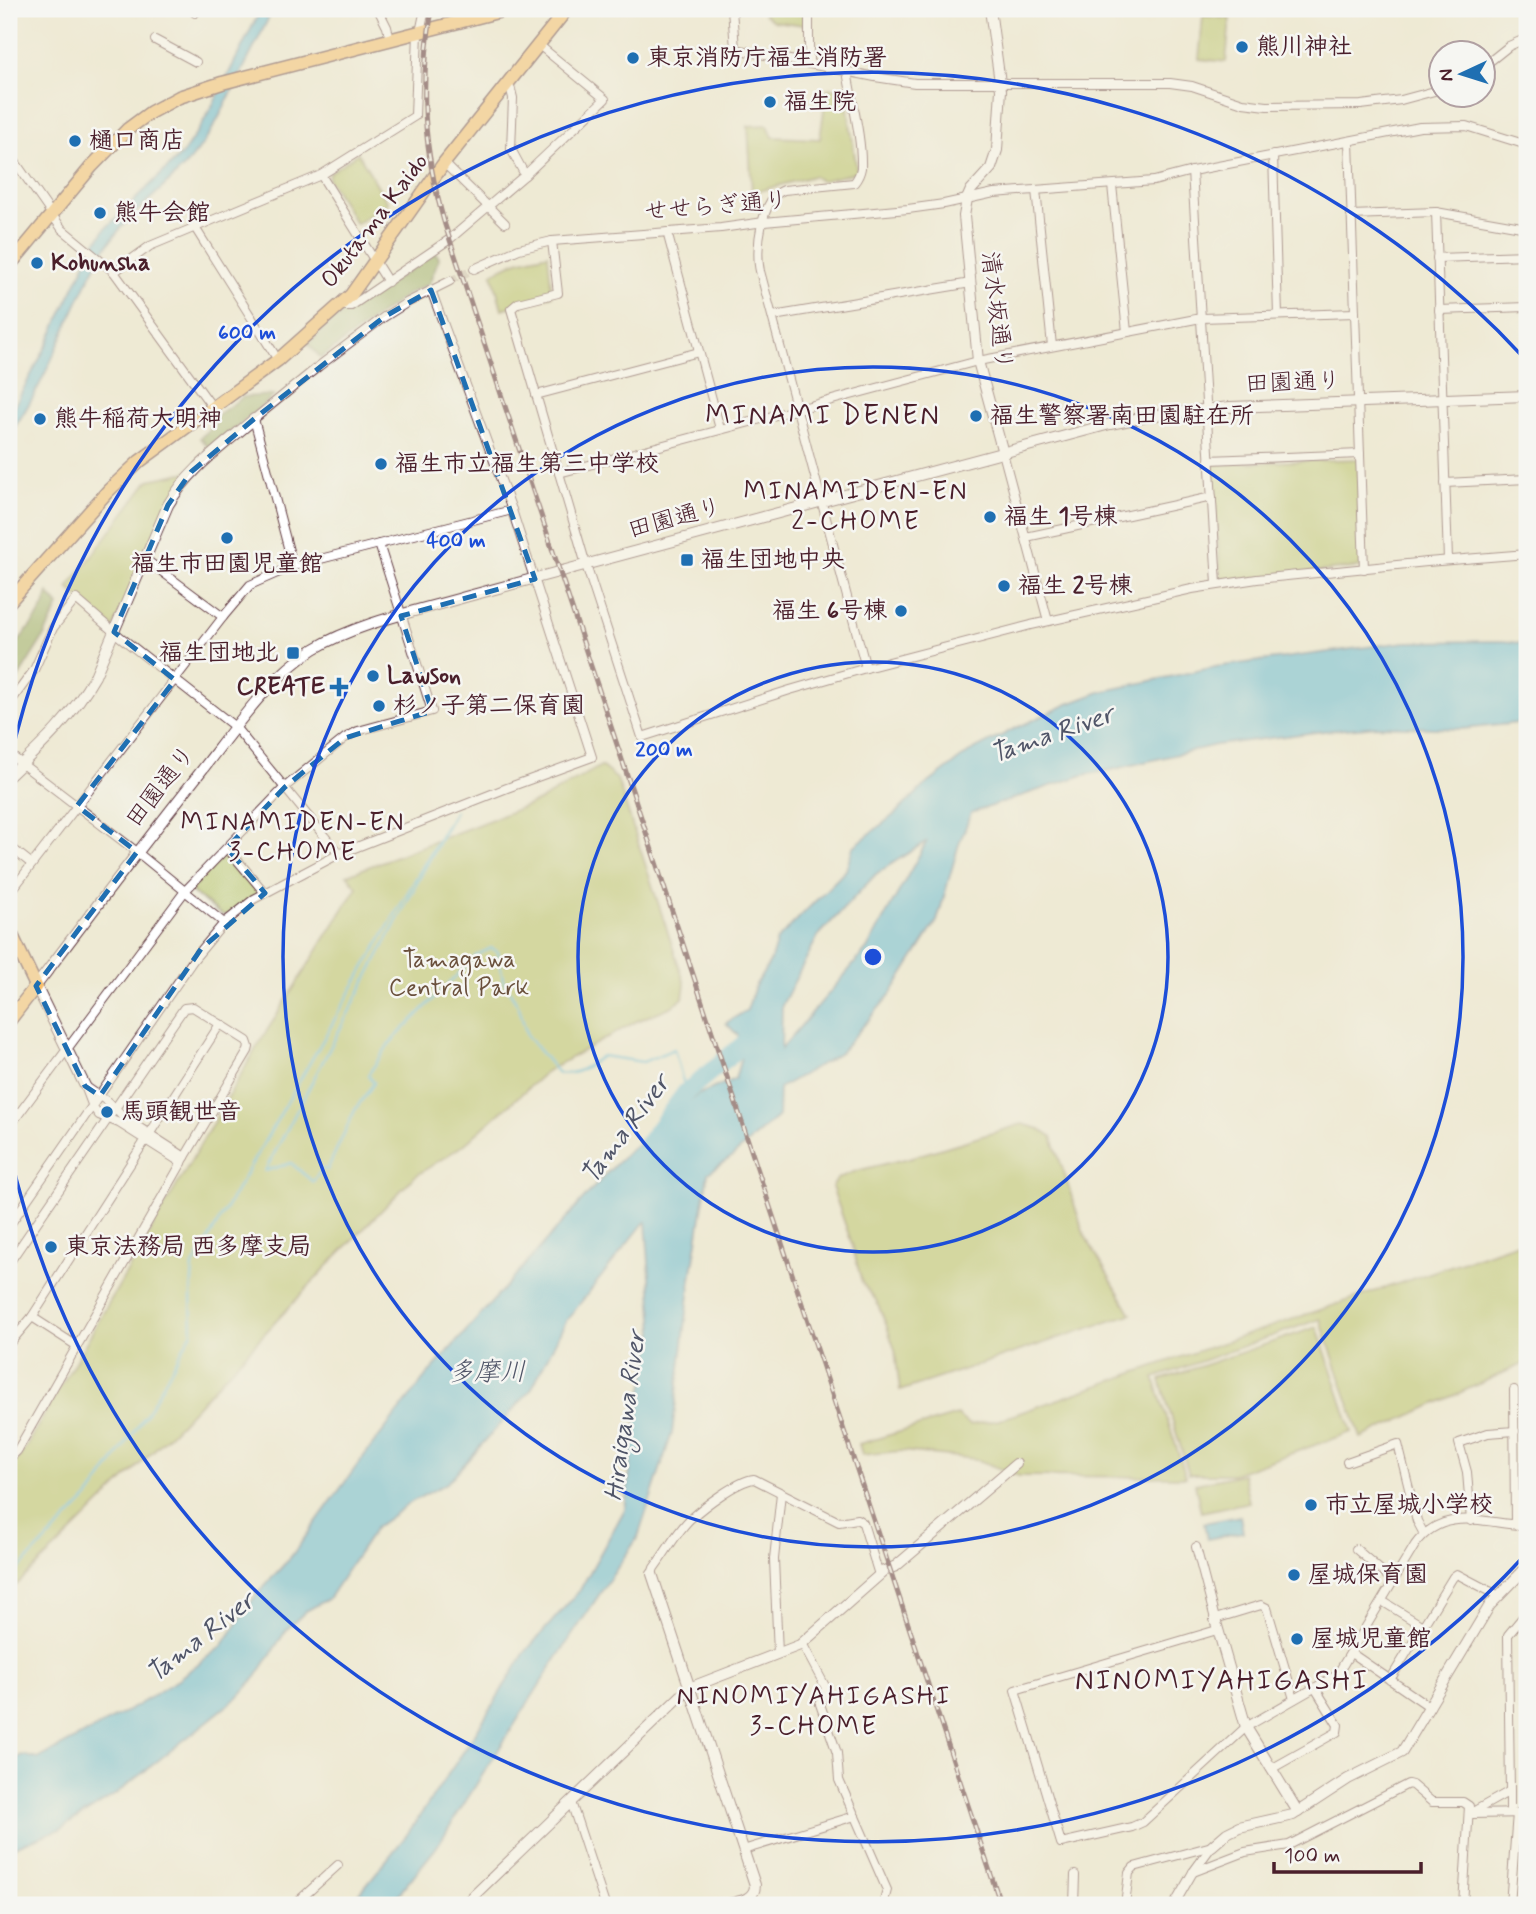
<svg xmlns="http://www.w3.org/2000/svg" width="1536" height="1914" viewBox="0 0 1536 1914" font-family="Mynerve,'Klee One',sans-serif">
<rect width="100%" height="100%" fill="#f6f6f2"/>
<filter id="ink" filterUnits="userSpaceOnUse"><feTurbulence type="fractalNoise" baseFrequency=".0143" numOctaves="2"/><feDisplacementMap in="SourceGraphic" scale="14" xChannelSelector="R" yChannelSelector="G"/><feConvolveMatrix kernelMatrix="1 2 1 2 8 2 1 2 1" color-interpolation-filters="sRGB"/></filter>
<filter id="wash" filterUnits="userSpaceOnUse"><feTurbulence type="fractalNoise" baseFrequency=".00686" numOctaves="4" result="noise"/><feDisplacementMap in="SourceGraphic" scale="28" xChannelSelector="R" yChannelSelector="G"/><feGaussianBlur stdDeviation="1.57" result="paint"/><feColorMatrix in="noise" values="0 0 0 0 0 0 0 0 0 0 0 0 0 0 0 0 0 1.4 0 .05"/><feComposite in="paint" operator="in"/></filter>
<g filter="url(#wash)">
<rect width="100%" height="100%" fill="#eeead4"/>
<!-- green -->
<g fill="#b4c164" stroke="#7f7048" stroke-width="2">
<polygon points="764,9 805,9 805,25 773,21 764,14"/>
<polygon points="1203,16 1230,19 1226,62 1199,59"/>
<polygon points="845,87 857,172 821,181 813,176 752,193 748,126 768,125 773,137 820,139 827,89"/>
<polygon points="358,153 388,203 356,224 328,179 329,173"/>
<polygon points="548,254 552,295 502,309 492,273 517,261"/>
<polygon points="1358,459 1362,567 1221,582 1212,464"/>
<polygon points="188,472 113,628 68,588 149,480"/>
<polygon points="601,766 617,779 685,984 683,998 673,1006 639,1020 547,1071 465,1144 414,1177 337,1256 178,1426 58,1546 9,1592 9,1468 21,1455 258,1045 357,887 347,875 539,801"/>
<polygon points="224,854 230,854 259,889 258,894 229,915 222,915 193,893 191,888"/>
<polygon points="1022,1124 1040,1129 1052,1137 1084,1234 1131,1314 900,1391 895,1350 886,1324 876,1300 862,1283 852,1244 832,1187 838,1178 856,1171 909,1158"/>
<polygon points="1527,1240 1527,1362 1361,1438 1320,1319 1154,1378 1186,1477 1019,1476 975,1459 901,1451 862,1455 859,1444 957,1415 969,1425 999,1420 1154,1366"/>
<polygon points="1317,1327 1352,1432 1233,1474 1189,1474 1160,1380"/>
<polygon points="1243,1474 1249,1502 1201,1512 1195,1484"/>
</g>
<!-- forest -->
<g fill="#8fa75a" stroke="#6c6342" stroke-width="2">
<polygon points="436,253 439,258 429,284 409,293 321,358 308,344 333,320"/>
<polygon points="275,395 210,449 200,438 216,424 213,418 243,397"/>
<polygon points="48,593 59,606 43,638 18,678 14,674 9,682 9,653 37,618 44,606"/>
</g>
<!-- water -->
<g fill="#5ab8d8" stroke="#526c82" stroke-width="2" fill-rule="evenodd">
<path d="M 261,9 L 273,9 C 261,34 248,60 235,85 C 223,110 210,137 192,158 C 166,189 124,216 104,251 C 69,310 50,379 9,435 L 9,416 L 47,345 L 94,245 L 106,228 L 183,153 L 201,126 L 216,99 Z"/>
<path d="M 1503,641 L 1527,644 L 1527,722 L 1462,729 L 1378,726 L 1324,731 L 1216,745 L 1111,770 L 1083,775 L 971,813 L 958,847 L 937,921 L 890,995 L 839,1054 L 779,1088 L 778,1116 L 733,1156 L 708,1173 L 691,1279 L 672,1433 L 638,1537 L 556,1659 L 436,1848 L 390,1905 L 350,1905 L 406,1836 L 468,1745 L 525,1652 L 580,1590 L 625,1509 L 636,1425 L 654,1331 L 646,1222 L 644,1223 L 566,1321 L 531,1390 L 447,1483 L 413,1501 L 376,1527 L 328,1599 L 306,1611 L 287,1629 L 256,1677 L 238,1697 L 116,1794 L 60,1829 L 9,1849 L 9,1762 L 22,1755 L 38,1759 L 133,1708 L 174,1682 L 222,1646 L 256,1595 L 290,1558 L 364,1456 L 428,1374 L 603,1177 L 632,1148 L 654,1134 L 668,1116 L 697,1095 L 735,1079 L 745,1043 L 726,1023 L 747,1010 L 755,986 L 770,962 L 777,940 L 846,870 L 853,847 L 895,814 L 922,788 L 968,753 L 1014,729 L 1068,704 L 1100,692 L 1215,667 L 1405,642 ZM 927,841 L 867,949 L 781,1049 L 782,1005 L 818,936 L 876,874 Z"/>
<polygon points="1240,1516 1243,1532 1207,1539 1204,1523"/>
</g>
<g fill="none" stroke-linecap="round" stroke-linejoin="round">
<!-- stream -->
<g stroke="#5ab8d8" stroke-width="2.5">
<path d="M 455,811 L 265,1171 L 291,1163 L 313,1182 L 322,1169 L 327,1170 L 355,1110 L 374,1083 L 368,1075 L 389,1044 L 477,955 L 491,948 L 498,952 L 503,980 L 519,1007 L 527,1036 L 558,1073 C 577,1076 586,1067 602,1056 L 643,1062 L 674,1049 L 686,1092"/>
<polyline points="9,1579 89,1497 147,1413 192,1332 191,1294 193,1266 454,812"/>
</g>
<!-- river -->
<polyline stroke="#5ab8d8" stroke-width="18" points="648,1143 686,1092 745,1043 755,1022"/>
</g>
</g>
<g filter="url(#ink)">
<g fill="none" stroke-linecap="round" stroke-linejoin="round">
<!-- minor-tunnel -->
<polyline stroke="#cdc1b2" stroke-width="8" stroke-dasharray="8 4" stroke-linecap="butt" points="450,281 474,269"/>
<defs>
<g id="minor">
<polyline points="378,9 387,27 390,40"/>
<polyline points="732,9 735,49 875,77 915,83 1170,83 1192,86 1243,103 1267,106 1361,105 1401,100 1442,89"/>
<polyline points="809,9 809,64"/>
<polyline points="195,13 199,9"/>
<polyline points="420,32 425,9"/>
<polyline points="155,40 196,62"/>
<polyline points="1484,66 1509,46 1527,38"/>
<path d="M 847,71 C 852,102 862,138 861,168 C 860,174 858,178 854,183 L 784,190 C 761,198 755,250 760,271 L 866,668"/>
<polyline points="1349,142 1364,569"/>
<polyline points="9,153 62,229 114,272 213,408"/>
<polyline points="1273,155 1278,315"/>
<polyline points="444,163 505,223"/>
<polyline points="1192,171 1217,584"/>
<polyline points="321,175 388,282"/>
<polyline points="525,175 605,99 539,45"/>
<polyline points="1112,185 1127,332"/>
<polyline points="1036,190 1052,346"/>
<polyline points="1436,212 1448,560"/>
<polyline points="1351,215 1436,212 1527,228"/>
<polyline points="194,226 278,360"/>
<polyline points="667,232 720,429"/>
<polyline points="552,241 558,293 518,303 511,309 586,565 642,737 790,690 866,668 1031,625 1192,589 1257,579 1427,562 1527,554"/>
<polyline points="1437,258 1527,255"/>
<polyline points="474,269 519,249 552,241 721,228 764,222 908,209 944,204 994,193 1154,181 1192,171 1420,127 1466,126 1527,145"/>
<polyline points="114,272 150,246 321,175 415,116 418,32"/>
<polyline points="340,306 351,306 450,239 525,175 511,149 513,98 509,82"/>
<polyline points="1439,310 1527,307"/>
<polyline points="773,316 971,283"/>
<polyline points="536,395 699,352"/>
<polyline points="1003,453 1048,621"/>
<polyline points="1209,460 1360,454"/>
<polyline points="559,473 978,361 1201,318 1355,313"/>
<polyline points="1445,483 1527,479"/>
<polyline points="1026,537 1212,497"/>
<polyline points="145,559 223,617"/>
<polyline points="293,566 254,419 319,366 384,317 408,302 450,281"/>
<polyline points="9,704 34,670 53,628 76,599 114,632 235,727 339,854"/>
<polyline points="9,754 137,852 224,923"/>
<polyline points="9,846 32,864"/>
<polyline points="227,848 265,893"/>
<polyline points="9,894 223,617 250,585 293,566 512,510"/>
<polyline points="85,1086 93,1107 99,1115 119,1123 182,1163"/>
<polyline points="85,1086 108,1102 123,1117 185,1157"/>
<polyline points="9,1127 185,891 285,787 345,738 358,731 432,711 379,544"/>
<polyline points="9,1226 194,959 224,923 254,899 339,854 507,788 592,757 512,510 431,290"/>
<polyline points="9,1263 184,1008 193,1007 247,1041 249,1047 248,1051 185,1157 17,1451 9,1459"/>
<polyline points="32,1317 77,1346"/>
<polyline points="9,1344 32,1317 220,1024"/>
<polyline points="1514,1390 1515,1524"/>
<polyline points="1347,1462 1398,1444 1417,1521 1424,1534"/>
<polyline points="1471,1521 1467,1472 1459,1443 1488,1433 1515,1431"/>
<polyline points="1196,1547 1215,1619 1261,1605 1267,1608 1294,1699"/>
<polyline points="1356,1549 1393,1581"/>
<path d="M 652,1574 L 654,1568 C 666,1552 676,1533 690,1519 C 703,1507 737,1481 754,1479 L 839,1522 L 857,1519 L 863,1523 L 879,1575"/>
<polyline points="1382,1601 1424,1627"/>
<path d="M 1217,1630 L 1015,1690 L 1061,1843 L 1132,1827 L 1143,1822 L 1246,1727 L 1337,1675 L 1415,1545 C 1442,1507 1481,1522 1520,1525 L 1527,1523"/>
<polyline points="802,1643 826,1688 820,1704 837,1753 839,1780 887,1890 883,1905"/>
<polyline points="1351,1653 1430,1707"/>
<polyline points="778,1654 774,1559 781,1493"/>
<polyline points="1390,1680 1453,1577 1457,1574 1499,1596"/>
<polyline points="1271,1769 1337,1732 1338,1725 1315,1688"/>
<polyline points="1510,1791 1510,1813"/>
<polyline points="571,1802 605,1905"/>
<polyline points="1469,1814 1510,1791 1508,1635 1527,1612"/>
<polyline points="1472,1814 1527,1813"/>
<polyline points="743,1850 855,1816"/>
<polyline points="1193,1872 1245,1852 1289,1845 1408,1784 1412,1785 1432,1802 1463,1802 1469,1806 1463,1905"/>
<polyline points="294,1905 338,1865"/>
<polyline points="1074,1905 1075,1875"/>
<polyline points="1125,1905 1129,1873 1134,1867 1212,1846"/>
<polyline points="1174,1905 1193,1872 1212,1846"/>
<polyline points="1510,1905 1517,1813"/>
</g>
<g id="tertiary">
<polyline points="990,9 1001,90 997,150 991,168 971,190 967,199 964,216 978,361 1003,453"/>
<path d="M 9,776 C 43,744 71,718 95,676 L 168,505 C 189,469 222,447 254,419"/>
<path d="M 85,1086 L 36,986 C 91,913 146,841 202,770 C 234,729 269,677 314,649 C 357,623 417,611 465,597 L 1110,424 L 1156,415 L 1230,407 L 1527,396"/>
<path d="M 652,1574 L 755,1885 C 755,1901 736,1902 723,1905"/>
<polyline points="1215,1619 1246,1727 1298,1812"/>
<polyline points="1212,1846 1227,1833 1239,1827 1293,1815 1348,1779 1402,1752 1490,1605 1527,1567"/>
<polyline points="464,1905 689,1688 800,1645 884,1571 896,1566 1016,1464"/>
</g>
<g id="primary">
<polyline points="9,266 92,166 128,129 151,112 179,97 222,83 509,9"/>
<polyline points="9,602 108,491 140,461 278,360 351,295 444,163 563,14 564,9"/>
<polyline points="9,929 36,986 9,1021"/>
</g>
</defs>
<!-- minor casing -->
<use href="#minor" stroke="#633d44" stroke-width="10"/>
<!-- tertiary casing -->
<use href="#tertiary" stroke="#633d44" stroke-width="12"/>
<!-- primary casing -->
<use href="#primary" stroke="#633d44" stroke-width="15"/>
<!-- minor -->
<use href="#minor" stroke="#fff" stroke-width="8"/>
<!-- tertiary -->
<use href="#tertiary" stroke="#fff" stroke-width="10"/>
<!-- primary -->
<use href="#primary" stroke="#f8bf6c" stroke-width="12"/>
<defs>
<path id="rail" d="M 432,9 C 419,87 423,149 445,225 L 1001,1905"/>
</defs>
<!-- rail casing -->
<use href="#rail" stroke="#4a1f2b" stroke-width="5"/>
<!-- rail -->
<use href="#rail" stroke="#f6f6f2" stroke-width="2.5" stroke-dasharray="8" stroke-linecap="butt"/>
</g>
</g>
<!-- marked area -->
<path d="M0 0H1536V1914H0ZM 431,290 L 535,579 L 401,616 L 432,711 L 345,738 L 285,787 L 227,848 L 265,893 L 201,949 L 100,1096 L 85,1086 L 36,986 L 137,852 L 77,806 L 175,680 L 114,632 L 168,505 L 191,472 L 254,419 L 384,317 Z" fill="#eeead4" fill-opacity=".55" fill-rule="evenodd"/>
<path fill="none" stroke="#1f6fb2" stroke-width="5" stroke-dasharray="14 9" stroke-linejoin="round" d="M 431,290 L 535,579 L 401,616 L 432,711 L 345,738 L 285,787 L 227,848 L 265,893 L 201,949 L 100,1096 L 85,1086 L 36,986 L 137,852 L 77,806 L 175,680 L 114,632 L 168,505 L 191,472 L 254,419 L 384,317 Z"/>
<!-- distance rings -->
<g fill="none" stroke="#1d4ed8" stroke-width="3.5">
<circle cx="873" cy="957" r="295"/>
<circle cx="873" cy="957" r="590"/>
<path d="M1525 1555A885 885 0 0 1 9 1149M9 765A885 885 0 0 1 1525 359"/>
</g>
<!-- markers -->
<g fill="#1f6fb2" stroke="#f6f6f2" stroke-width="2.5">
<circle cx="1242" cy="47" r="7"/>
<circle cx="633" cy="58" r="7"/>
<circle cx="770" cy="102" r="7"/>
<circle cx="75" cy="141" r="7"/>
<circle cx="100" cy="213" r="7"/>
<circle cx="37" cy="263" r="7"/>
<circle cx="976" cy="416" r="7"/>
<circle cx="40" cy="419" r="7"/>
<circle cx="381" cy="464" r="7"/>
<circle cx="990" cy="517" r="7"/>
<circle cx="227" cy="538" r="7"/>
<rect x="680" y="553" width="14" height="14" rx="3.5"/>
<circle cx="1004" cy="586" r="7"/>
<circle cx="901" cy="611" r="7"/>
<rect x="286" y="646" width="14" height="14" rx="3.5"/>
<circle cx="373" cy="676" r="7"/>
<path d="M335.5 676.5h7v7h7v7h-7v7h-7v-7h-7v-7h7z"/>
<circle cx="379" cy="706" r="7"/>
<circle cx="107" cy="1112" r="7"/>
<circle cx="51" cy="1247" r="7"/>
<circle cx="1311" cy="1505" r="7"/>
<circle cx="1294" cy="1575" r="7"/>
<circle cx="1297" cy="1639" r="7"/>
</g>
<g text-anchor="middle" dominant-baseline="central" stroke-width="5" stroke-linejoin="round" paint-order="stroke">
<!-- poi labels -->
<g font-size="24" font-weight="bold" fill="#4a1f2b" stroke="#f6f6f2" text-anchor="start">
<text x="1256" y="47">熊川神社</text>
<text x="647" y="58">東京消防庁福生消防署</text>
<text x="784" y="102">福生院</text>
<text x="89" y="141">樋口商店</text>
<text x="114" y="213">熊牛会館</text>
<text x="51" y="263">Kohunsha</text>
<text x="990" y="416">福生警察署南田園駐在所</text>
<text x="54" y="419">熊牛稲荷大明神</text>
<text x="395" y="464">福生市立福生第三中学校</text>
<text x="1004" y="517">福生 1号棟</text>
<text x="701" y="560">福生団地中央</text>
<text x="227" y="564" text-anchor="middle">福生市田園児童館</text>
<text x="1018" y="586">福生 2号棟</text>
<text x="887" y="611" text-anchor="end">福生 6号棟</text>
<text x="279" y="653" text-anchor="end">福生団地北</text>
<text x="387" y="676">Lawson</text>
<text x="325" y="687" text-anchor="end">CREATE</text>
<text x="393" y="706">杉ノ子第二保育園</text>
<text x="121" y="1112">馬頭観世音</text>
<text x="65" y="1247">東京法務局 西多摩支局</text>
<text x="1325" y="1505">市立屋城小学校</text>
<text x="1308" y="1575">屋城保育園</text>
<text x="1311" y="1639">屋城児童館</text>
</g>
<!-- street labels -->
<g font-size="24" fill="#4a1f2b" stroke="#f6f6f2">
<text transform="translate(716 207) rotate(-5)">せせらぎ通り</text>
<text transform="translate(375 221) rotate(-53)">Okutama Kaido</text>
<text transform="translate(996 311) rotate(83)">清水坂通り</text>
<text transform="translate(1293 383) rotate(-2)">田園通り</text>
<text transform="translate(675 519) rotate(-15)">田園通り</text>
<text transform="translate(161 787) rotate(-52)">田園通り</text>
</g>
<!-- park labels -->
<g font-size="24" fill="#6a503c" stroke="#f6f6f2">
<text x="459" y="960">Tamagawa<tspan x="459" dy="28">Central Park</tspan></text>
</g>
<!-- neighbourhood labels -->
<g font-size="26" letter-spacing="2" fill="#4a1f2b" stroke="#f6f6f2">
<text x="856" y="492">MINAMIDEN-EN<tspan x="856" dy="30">2-CHOME</tspan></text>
<text x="293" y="823">MINAMIDEN-EN<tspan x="293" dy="30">3-CHOME</tspan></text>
<text x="814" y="1697">NINOMIYAHIGASHI<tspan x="814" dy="30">3-CHOME</tspan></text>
</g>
<!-- water labels -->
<g font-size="26" font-style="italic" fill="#505568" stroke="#f6f6f2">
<text transform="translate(1052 735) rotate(-19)">Tama River</text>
<text transform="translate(626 1130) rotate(-53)">Tama River</text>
<text x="487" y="1373">多摩川</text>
<text transform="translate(626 1416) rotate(-82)">Hiraigawa River</text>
<text transform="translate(201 1638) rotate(-38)">Tama River</text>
</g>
<!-- quarter labels -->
<g font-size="28" letter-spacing="2" fill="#4a1f2b" stroke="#f6f6f2">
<text x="823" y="416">MINAMI DENEN</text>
<text x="1222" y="1681">NINOMIYAHIGASHI</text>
</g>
</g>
<circle cx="873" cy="957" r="10" fill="#1d4ed8" stroke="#f6f6f2" stroke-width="3.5"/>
<g font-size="21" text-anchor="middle" font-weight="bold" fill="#1d4ed8" stroke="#f6f6f2" stroke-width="5" stroke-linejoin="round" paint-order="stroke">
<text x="247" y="339">600 m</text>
<text x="456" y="547">400 m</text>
<text x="664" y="756">200 m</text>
</g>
<!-- margin -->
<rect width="1536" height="1914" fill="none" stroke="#f6f6f2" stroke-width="35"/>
<!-- north arrow -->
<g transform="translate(1462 74) rotate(266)"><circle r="33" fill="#f6f6f2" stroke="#b1a0a2" stroke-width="2"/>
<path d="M0-5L12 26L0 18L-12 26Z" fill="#1f6fb2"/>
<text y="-10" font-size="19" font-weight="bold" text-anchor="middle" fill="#4a1f2b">N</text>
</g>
<!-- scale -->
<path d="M1274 1862v10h147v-10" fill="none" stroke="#4a1f2b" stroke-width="3.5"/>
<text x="1284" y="1862" font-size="21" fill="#4a1f2b" stroke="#f6f6f2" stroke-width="5" paint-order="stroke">100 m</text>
</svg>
